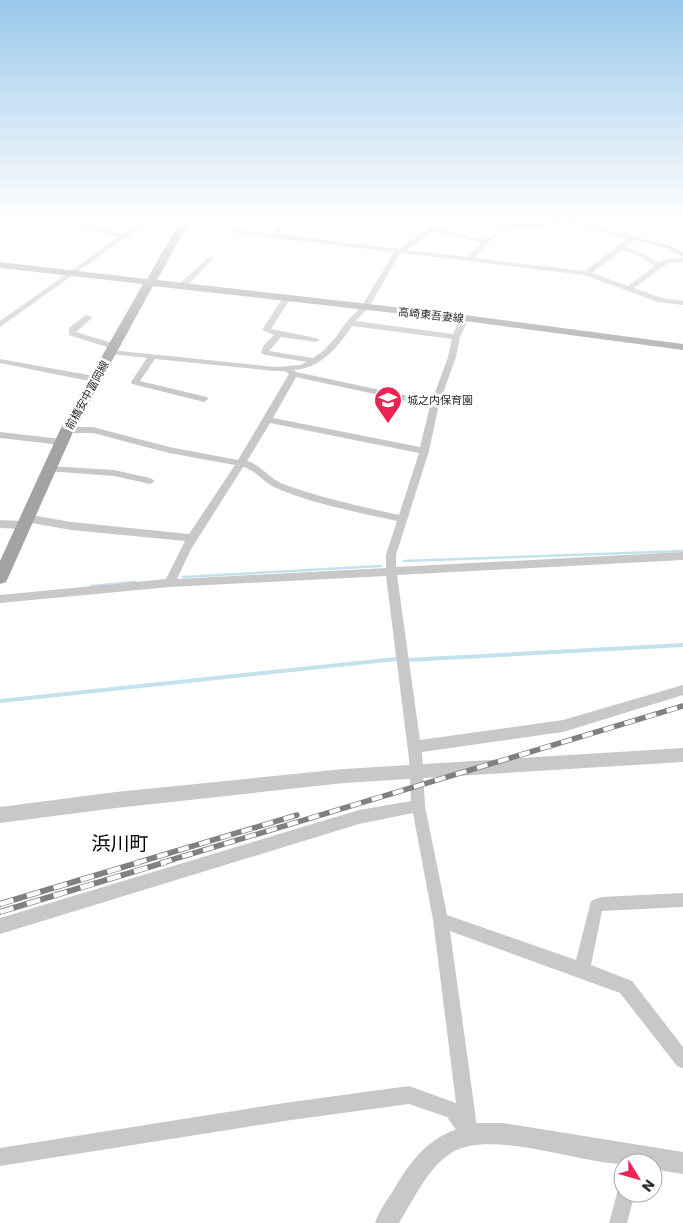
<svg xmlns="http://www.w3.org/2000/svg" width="683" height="1223" viewBox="0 0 683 1223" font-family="Poppins,'Noto Sans JP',sans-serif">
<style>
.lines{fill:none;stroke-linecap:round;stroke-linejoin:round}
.stream-far1{stroke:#c2e3ec;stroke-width:2.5}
.stream{stroke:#c2e3ec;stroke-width:4}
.minor{fill:#c8c8c8;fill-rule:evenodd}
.tertiary{fill:#c8c8c8;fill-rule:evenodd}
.primary{fill:#a3a3a3;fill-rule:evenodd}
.rail-far1-casing{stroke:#808080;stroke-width:5.5}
.rail-casing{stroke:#808080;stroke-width:6}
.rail-far1{stroke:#fff;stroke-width:4;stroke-dasharray:11;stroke-linecap:butt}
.rail{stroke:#fff;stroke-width:4.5;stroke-dasharray:14;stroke-linecap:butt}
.labels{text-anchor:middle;stroke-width:5;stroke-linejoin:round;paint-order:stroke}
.far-street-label{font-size:11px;fill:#2b2b2b;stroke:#fff}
.far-poi-label{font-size:11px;fill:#2b2b2b;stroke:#fff;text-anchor:start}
.near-quarter-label{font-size:19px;fill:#000;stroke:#fff}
</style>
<rect width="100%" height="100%" fill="#fff"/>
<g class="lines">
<g class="stream-far1">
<path d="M404 561 683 551"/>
<path d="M183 577 381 566"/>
<path d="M91 586 135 582"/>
</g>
<g class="stream">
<path d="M407 660 683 645"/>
<path d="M0 701 396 659"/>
</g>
<g class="minor">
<path d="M39 218H49L123 234 146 218H153L0 327V321L119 237Z"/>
<path d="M282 218H288L278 234 399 249 429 228 437 218H443L435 228 484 240 492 235H496V237L487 243 475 258 585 271 627 239 564 220 552 223 548 227 505 229 451 218H463L505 225 545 223 547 221 559 218H570L616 232 668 245 683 252V257L664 247 633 240 626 247 638 251 659 263 666 259 683 258V262L668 263 634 288 662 298 683 301V305L658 302 584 275 402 253 399 255 369 307 356 321 453 334 462 316 469 318 460 337 456 357 439 404 429 451 396 555V567L683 552V560L397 575 420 740 563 720 683 685V695L563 732 422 752 425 806 447 915 576 960 591 901 601 897 683 893V907L602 911 591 965 632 981 683 1047V1068L677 1066 620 993 450 931 478 1134 475 1140 469 1143 463 1140 447 1117 409 1104 284 1121 0 1166V1148L284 1103 409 1086 456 1103 433 920 413 813 359 824 0 934V918L359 810 411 801 409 759 386 576 170 587 0 603V595L166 579 185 541 71 530 26 522 21 518 26 514 71 522 189 534 235 465 169 453 93 433H67L62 430 67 427H93L169 447 238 460 289 374 285 371H275L155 359 140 381 207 397 208 399 204 402 132 384 131 382 147 358 111 354 107 352 111 350 275 367 300 365 307 362 265 355 261 353 263 346 274 335 262 330 284 296H287L291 298 271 329 316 338 320 340 316 342 281 337 269 351 313 358 323 351 336 337 347 321 362 306 394 252 234 233 231 231 234 229 272 234ZM432 231 481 243 468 257 407 250ZM622 250 634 253 655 266 628 286 592 273ZM352 326 452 339 448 357 432 401 296 372 294 370C321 368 338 347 352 326ZM296 377 430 406 420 447 273 418ZM270 423 419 453 399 515C360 506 320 498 283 484 269 478 261 465 247 461ZM243 467C256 470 264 483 276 488 314 504 356 512 397 521L386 555V568L177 579 190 551Z"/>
<path d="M209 257 214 258 186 287H180V283Z"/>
<path d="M86 315 93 317 76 332 116 344V348H110L69 335V328Z"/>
<path d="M0 359 94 376 98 379 94 382 0 363Z"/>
<path d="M0 432 61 439 66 442 61 445 0 438Z"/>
<path d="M49 466 114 470 150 478 155 481 150 484 114 476 46 471 44 469Z"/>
<path d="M0 520 23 521 28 525 23 529 0 528Z"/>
<path d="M623 1185V1193H635L627 1223H609L619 1186Z"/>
</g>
<g class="tertiary">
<path d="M683 748V762L344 783 116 808 0 823V807L116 792 344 769Z"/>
<path d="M479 1123H503L683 1152V1174L653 1169V1163C642 1163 629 1164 620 1164 576 1162 489 1129 451 1153 427 1169 414 1199 399 1223H375C379 1211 387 1200 394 1189 417 1151 434 1132 479 1123Z"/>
</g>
<path class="primary" d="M182 218H191L157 280 465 315 683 344V350L465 321 153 286 74 430 8 578 6 582 0 584V561L60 430 143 284 0 268V262L147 279Z"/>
<g class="rail-far1-casing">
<g id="rail-far1">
<path d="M136 863 297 815"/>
<path d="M161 863 683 706"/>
</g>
</g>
<g class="rail-casing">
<g id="rail">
<path d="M0 904 140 862"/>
<path d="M0 912 166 862"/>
</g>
</g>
<use href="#rail-far1" class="rail-far1"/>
<use href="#rail" class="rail"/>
</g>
<linearGradient id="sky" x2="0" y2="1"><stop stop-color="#99c7ea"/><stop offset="0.56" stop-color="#fff"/><stop offset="1" stop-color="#fff" stop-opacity="0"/></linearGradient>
<rect width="683" height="389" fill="url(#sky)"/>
<defs>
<g id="school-pin" transform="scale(1.4375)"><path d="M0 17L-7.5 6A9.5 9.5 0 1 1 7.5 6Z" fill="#ed2354" stroke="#fff"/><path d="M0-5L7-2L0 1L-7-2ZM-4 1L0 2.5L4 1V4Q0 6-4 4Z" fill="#fff"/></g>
</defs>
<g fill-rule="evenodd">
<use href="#school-pin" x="388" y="400"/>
</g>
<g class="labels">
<g class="far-street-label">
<text transform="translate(431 315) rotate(6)" y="4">高崎東吾妻線</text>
<text transform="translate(87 395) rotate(-61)" y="4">前橋安中富岡線</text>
</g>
<g class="far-poi-label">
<text x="407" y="404">城之内保育園</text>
</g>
<g class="near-quarter-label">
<text x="120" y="850">浜川町</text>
</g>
</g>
<g transform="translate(638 1178) rotate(127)"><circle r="24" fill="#ffffff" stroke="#aaaaaa"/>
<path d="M0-4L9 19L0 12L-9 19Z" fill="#ed2354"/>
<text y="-8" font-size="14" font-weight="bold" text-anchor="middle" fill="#2b2b2b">N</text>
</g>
</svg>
